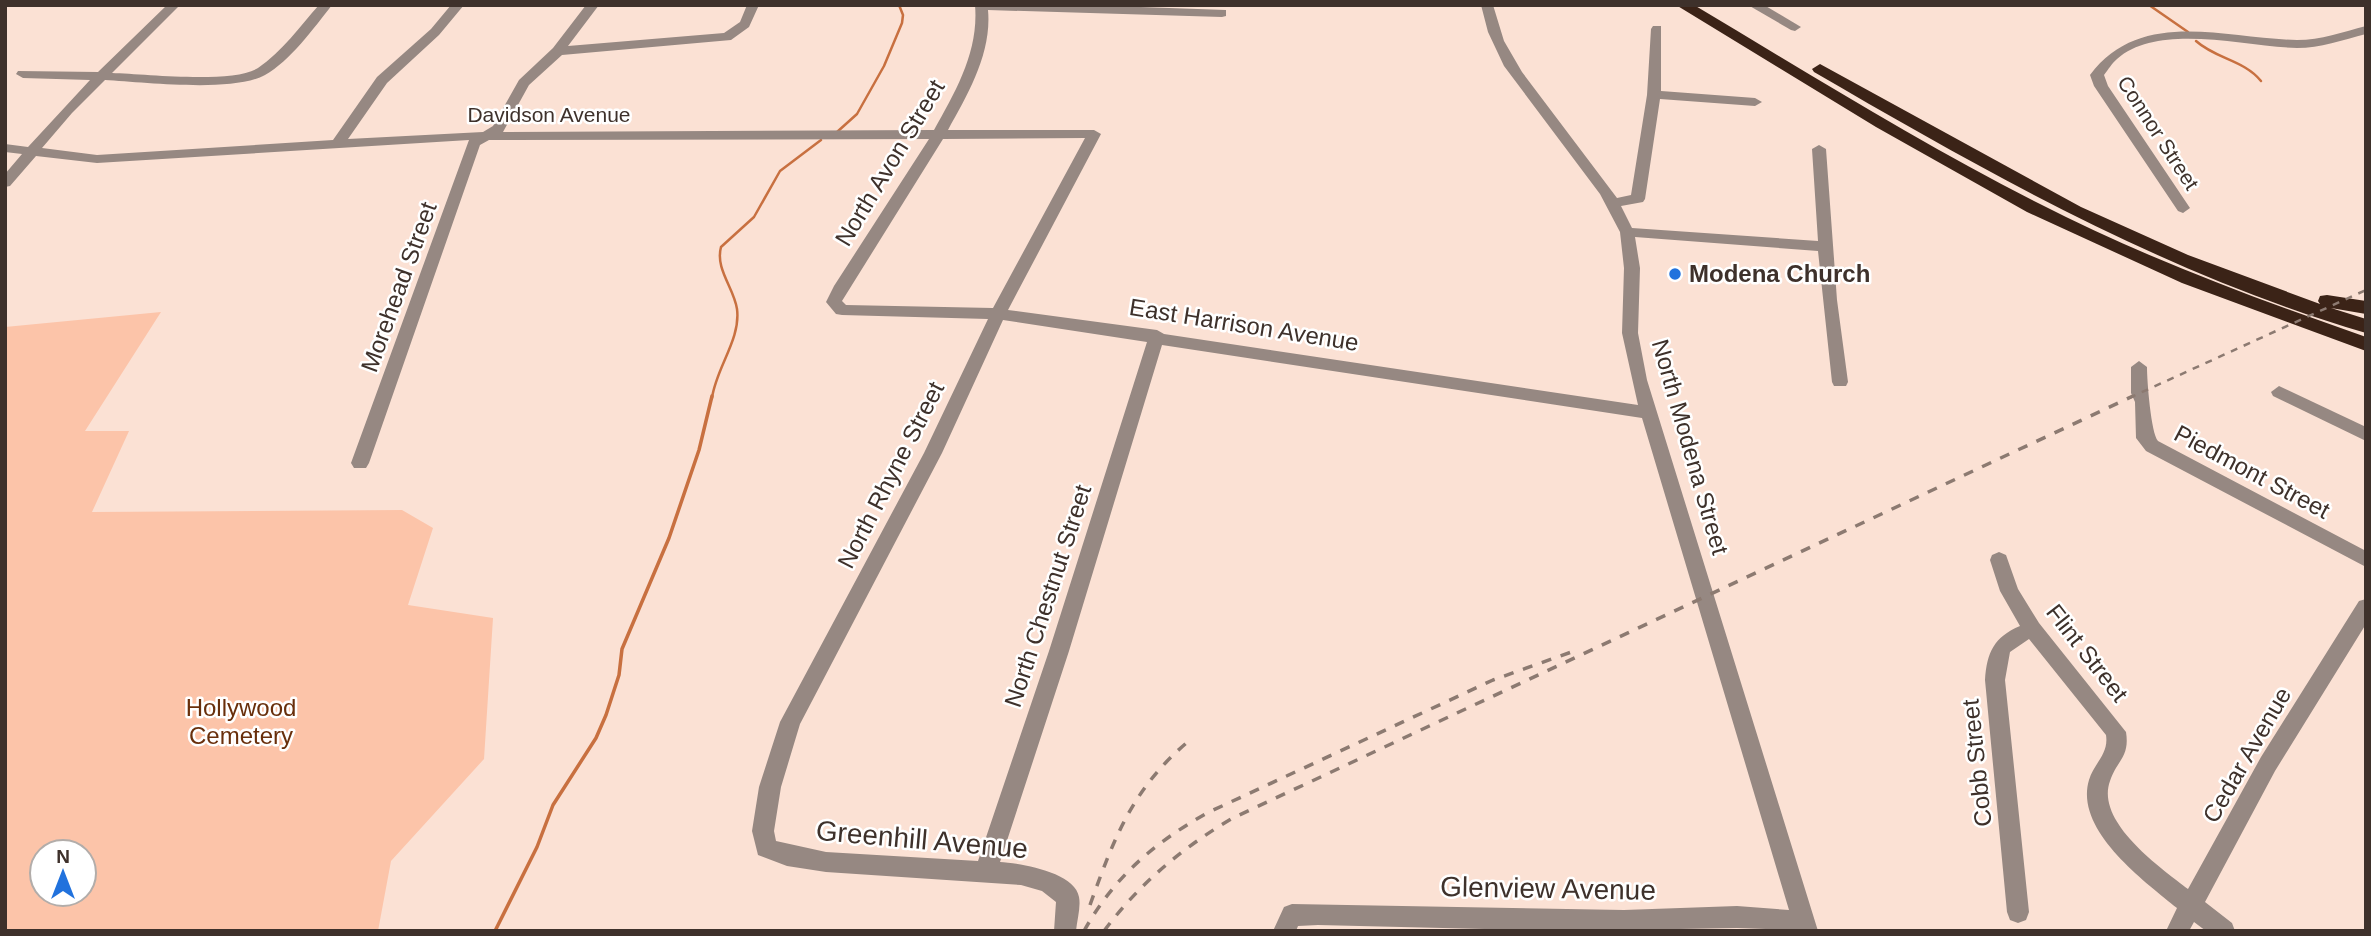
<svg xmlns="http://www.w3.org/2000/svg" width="2371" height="936" viewBox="0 0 2371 936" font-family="Arial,sans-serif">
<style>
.green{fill:#fcc4a9;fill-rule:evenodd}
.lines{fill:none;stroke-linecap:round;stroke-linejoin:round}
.stream-far1{stroke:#c87040;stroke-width:2.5}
.stream{stroke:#c87040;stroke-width:3.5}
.minor{fill:#968882;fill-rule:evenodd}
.highway{fill:#3b2317;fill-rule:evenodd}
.rail-far1{stroke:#8c7a71;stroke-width:2.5;stroke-dasharray:7 7;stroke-linecap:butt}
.rail{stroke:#8c7a71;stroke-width:3.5;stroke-dasharray:10 10;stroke-linecap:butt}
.poi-dot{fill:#2172dd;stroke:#fff;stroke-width:2.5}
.labels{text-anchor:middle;stroke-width:5;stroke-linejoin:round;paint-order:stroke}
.far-street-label{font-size:21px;fill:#3e312b;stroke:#fff}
.street-label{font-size:24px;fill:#3e312b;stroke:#fff}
.poi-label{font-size:24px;font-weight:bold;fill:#3e312b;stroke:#fff;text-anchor:start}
.park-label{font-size:24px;fill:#692f0b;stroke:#fff}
.near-street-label{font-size:28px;fill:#3e312b;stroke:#fff}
</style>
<rect width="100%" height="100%" fill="#fbe1d4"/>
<path class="green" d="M161 312 85 431H129L92 512 402 510 433 528 408 605 493 618 484 759 391 861 378 931H5V327ZM42 852H84V894H42Z"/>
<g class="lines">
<g class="stream-far1">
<path d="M2149 5 2188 32"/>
<path d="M2196 41C2216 59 2244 60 2261 81"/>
<path d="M837 132 857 114 884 66 902 23 903 15 899 5"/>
<path d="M712 398C716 368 741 339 737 309 734 288 715 269 721 247L754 217 780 171 821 140"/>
</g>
<path class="stream" d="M495 931 537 847 553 805 596 738 606 715 619 675 622 649 669 538 699 450 712 396"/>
<g class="minor">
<path d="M167 5H180L112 73C145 74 233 84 258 68 282 52 300 26 319 5H332C314 28 290 61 265 75 232 93 144 82 105 80L72 113 42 148 97 155 333 140 377 77 431 29 451 5H464L439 35 387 83 348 139 483 132 493 126 519 80 553 48 586 5H599L568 46 724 33 740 22 747 5H759L749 27 731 40 562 55 529 85 503 132 934 130C956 91 979 51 975 5H1084L1226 10V16L1222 17 988 10C992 53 968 94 948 130H1094L1101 134 1008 310 1157 330 1164 334 1638 405 1622 333 1624 268 1620 232 1600 194 1504 66 1488 32 1481 5H1493L1504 41 1522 72 1617 198 1631 195 1647 95 1651 29 1653 26H1661V91L1755 98 1762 102 1755 106 1660 99 1645 199 1643 202 1621 206 1632 228 1818 241 1812 149 1819 145 1826 149 1837 300 1848 382 1846 386H1834L1832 382 1818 251 1635 237 1640 268 1638 333 1647 380 1818 931 1737 928 1565 931 1318 925 1298 926 1296 931H1273L1284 907 1292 904 1624 910 1737 906 1789 910 1642 418 1162 345 1069 651 1000 862C1019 863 1075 872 1079 897 1081 907 1077 920 1076 931H1054L1056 902 1042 891 1021 885 826 872 787 866 758 855 752 831 759 787 780 722 924 453 988 319 842 315 836 314 826 302 834 286 929 139 489 140 480 145 369 463 366 468H354L351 463 469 140 97 163 36 156 10 186 5 187V174L22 154 5 152V144L28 147 90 80 23 78 16 74 18 71 98 72ZM1085 138 993 308 846 305 842 301 943 139ZM1003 320 1147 342 1049 651 978 861 826 852 776 841 774 831 781 787 800 724 942 453Z"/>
<path d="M1748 5H1764L1801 27 1795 31 1791 30Z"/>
<path d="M2366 26V34C2343 40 2320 48 2297 48 2246 47 2159 22 2117 59 2112 63 2108 70 2104 75L2108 86 2190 208 2183 213 2178 211 2094 86 2090 75C2141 7 2226 39 2297 40 2321 40 2343 32 2366 26Z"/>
<path d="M2139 361 2147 367C2147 381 2151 433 2158 441L2366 551V567L2146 451 2136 438 2135 402 2131 393V367Z"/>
<path d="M2279 386 2366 427V441L2273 396 2271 392Z"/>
<path d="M1999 552 2006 555 2018 589 2039 623 2126 732C2130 757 2117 760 2110 781 2095 822 2161 868 2188 889L2261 757 2359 601 2366 599V624L2275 771 2205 902 2232 923 2235 931H2206L2194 922 2189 931H2166L2177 908C2144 881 2074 830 2089 780 2094 763 2109 754 2106 735L2029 639 2010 652 2005 680 2029 912 2026 920 2018 923 2010 920 2007 912 1985 680C1987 652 1994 637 2020 626L2000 591 1990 560 1992 555Z"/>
</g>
<g class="highway">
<path d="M1676 5H1694C1808 73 1920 143 2038 203 2143 257 2254 298 2366 337V351L2182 283 2027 212 1876 127Z"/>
<path d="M1820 64 2081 207 2188 255 2320 304 2318 301 2320 296 2327 295 2366 301V314L2331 308 2366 319V333C2168 275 1991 175 1814 72L1812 69Z"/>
</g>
<path class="rail-far1" d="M2129 398 2366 290"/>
<g class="rail">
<path d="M1090 905C1114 838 1133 787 1190 740"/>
<path d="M1084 931C1114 877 1154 843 1207 813L1493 680 1577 650"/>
<path d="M1104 931C1139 884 1181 849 1231 819L2133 396"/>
</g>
</g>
<circle class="poi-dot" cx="1675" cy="274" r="7"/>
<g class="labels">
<g class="far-street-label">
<text x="549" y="122">Davidson Avenue</text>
<text transform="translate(2158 133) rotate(57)" y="7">Connor Street</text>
</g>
<g class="street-label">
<text transform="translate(890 163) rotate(-59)" y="8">North Avon Street</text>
<text transform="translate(399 287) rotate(-70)" y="8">Morehead Street</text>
<text transform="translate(1244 325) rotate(9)" y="8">East Harrison Avenue</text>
<text transform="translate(1690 447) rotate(74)" y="8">North Modena Street</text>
<text transform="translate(2252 472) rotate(28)" y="8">Piedmont Street</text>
<text transform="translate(891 475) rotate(-63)" y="8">North Rhyne Street</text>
<text transform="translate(1048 596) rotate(-72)" y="8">North Chestnut Street</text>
<text transform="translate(2087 653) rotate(52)" y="8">Flint Street</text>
<text transform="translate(2247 755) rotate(-60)" y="8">Cedar Avenue</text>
<text transform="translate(1977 763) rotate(-96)" y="8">Cobb Street</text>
</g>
<g class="poi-label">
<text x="1689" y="282">Modena Church</text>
</g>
<g class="park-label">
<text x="241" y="716">Hollywood<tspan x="241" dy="28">Cemetery</tspan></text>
</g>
<g class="near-street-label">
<text transform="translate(922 839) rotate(5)" y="10">Greenhill Avenue</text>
<text transform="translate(1548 888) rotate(1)" y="10">Glenview Avenue</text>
</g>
</g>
<rect width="2371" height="936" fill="none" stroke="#3e312b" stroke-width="14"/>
<g transform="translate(63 873)"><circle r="33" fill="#ffffff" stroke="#b2adaa" stroke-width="2"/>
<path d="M0-5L12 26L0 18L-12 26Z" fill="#2172dd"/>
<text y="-10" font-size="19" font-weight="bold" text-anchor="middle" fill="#3e312b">N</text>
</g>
</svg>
